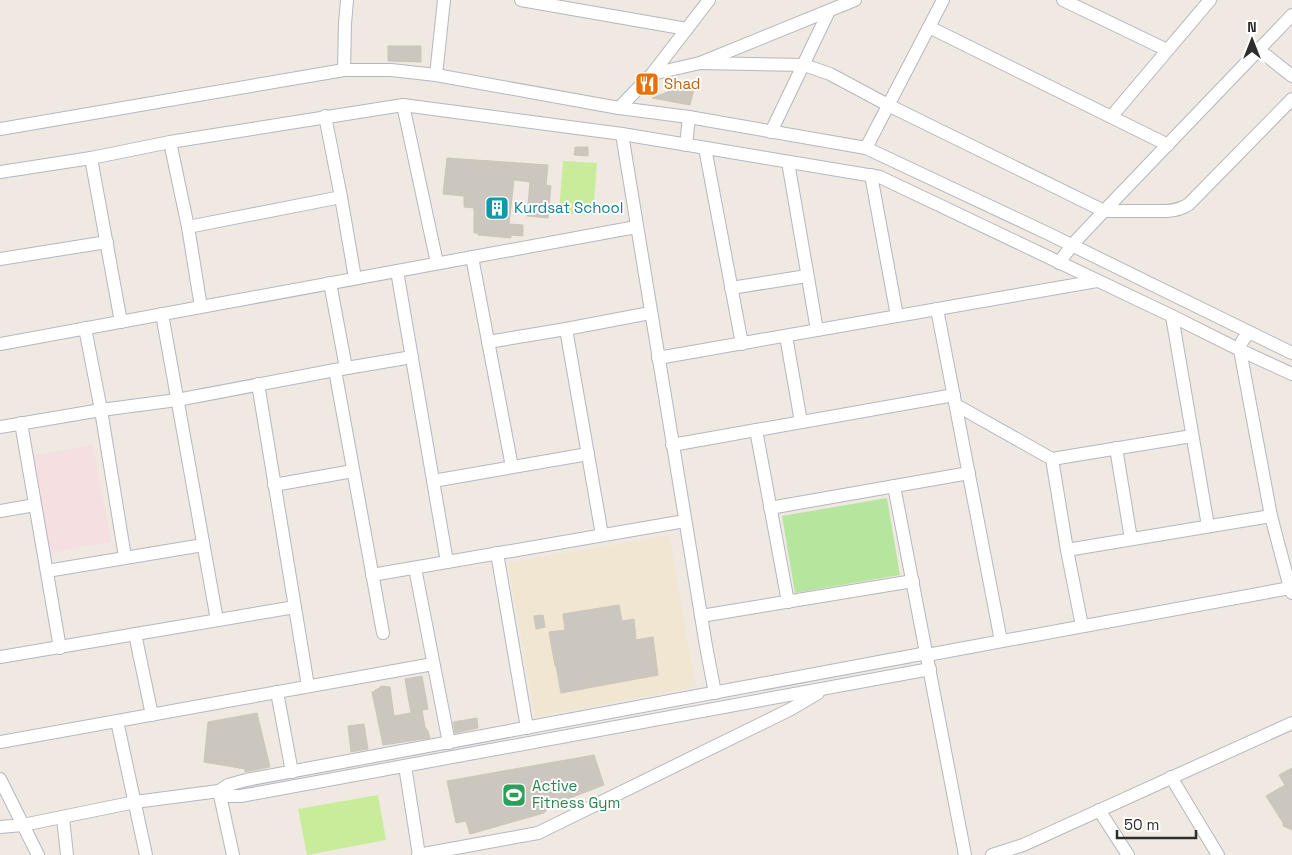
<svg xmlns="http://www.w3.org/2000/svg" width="1292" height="855" viewBox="0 0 1292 855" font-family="'Space Grotesk',sans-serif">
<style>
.education{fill:#f0e6d1}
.medical{fill:#f5dfe0}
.green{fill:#b6e59e}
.pitch{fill:#c9ec9a}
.building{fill:#cbc7bf;stroke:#cbc5ba}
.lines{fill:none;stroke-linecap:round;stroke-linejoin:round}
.minor-casing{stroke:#b4b7c1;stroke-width:14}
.minor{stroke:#fff;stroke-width:12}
.labels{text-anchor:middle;stroke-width:4;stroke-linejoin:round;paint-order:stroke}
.food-label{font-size:15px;fill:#c56008;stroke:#fff;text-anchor:start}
.culture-label{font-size:15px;fill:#0d838f;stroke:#fff;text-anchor:start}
.leisure-label{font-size:15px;fill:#27864d;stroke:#fff;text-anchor:start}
</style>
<rect width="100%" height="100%" fill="#efe9e1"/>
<path class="education" d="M669 535 696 687 535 717 508 563Z"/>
<path class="medical" d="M93 445 111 542 50 553 32 456Z"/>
<path class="green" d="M887 498 900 575 795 593 782 516Z"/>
<g class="pitch">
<path d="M563 161 597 163 593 215 559 213Z"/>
<path d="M378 795 386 840 307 855 298 809Z"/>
</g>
<g class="building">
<path d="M388 46H421V62L388 61Z"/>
<path d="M696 81 690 105 652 98Z"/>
<path d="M575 147H588V156L574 155Z"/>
<path d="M447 158 548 165 546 185 551 186 548 218 527 216 530 182 514 180 509 224 523 225V236L511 235V238L478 235V233H474V208L464 207V196L443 194Z"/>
<path d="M619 605 622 621 634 619 636 640 653 637 658 675 561 693 556 666H555L549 632 565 630 563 614Z"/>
<path d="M543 615 545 627 536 629 534 616Z"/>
<path d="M422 676 428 709 422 710 425 727 428 731 430 738 383 745 372 692 375 691V690L378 689 381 686 390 687 394 716 411 713 405 679Z"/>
<path d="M257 713 270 767 245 772V769L204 762 208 722Z"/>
<path d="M477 718 478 728 455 733 453 722Z"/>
<path d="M364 724 368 749 351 752 348 726Z"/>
<path d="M594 755 604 785 552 805 544 813 470 834 466 821 456 823 447 781Z"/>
<path d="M1292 768V830L1283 826V823L1266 796 1285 785 1279 775Z"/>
</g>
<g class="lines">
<g class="minor-casing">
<g id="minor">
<path d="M521 0 687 29"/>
<path d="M1063 0 1167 50"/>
<path d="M929 27 1168 145"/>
<path d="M1258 49 1292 76"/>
<path d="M700 63 804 65 830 74 888 105 1104 211H1167C1176 210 1182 209 1189 204L1292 99"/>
<path d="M344 70 345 24 347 0"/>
<path d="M652 74 700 63 855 0"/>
<path d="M436 75 444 0"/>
<path d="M403 105 437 263"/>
<path d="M619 108 652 74 709 0"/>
<path d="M325 116 341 197 355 278"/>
<path d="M1111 117 1210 0"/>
<path d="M0 129 344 70H391L436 75 619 108 689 117 866 148 1049 234 1292 353"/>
<path d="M771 132 829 11"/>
<path d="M622 134 706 646 715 693"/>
<path d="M170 142 188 227 201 307"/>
<path d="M686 145 689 117"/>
<path d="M705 148 742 344"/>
<path d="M866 148 943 0"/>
<path d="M91 158 121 322"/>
<path d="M788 162 817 330"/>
<path d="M0 172 91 158 170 142 403 105 622 134 880 177 1172 316 1240 350 1292 374"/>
<path d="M871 175 897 316"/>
<path d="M188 227 341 197"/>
<path d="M472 257 512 467"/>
<path d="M0 259 107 242"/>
<path d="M1059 263 1072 245 1104 211 1292 15"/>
<path d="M397 271 447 562"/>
<path d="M330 283 346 368"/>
<path d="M731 288 807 276"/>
<path d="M937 309 1001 641"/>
<path d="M162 314 217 620"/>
<path d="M1172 316 1208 526"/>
<path d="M85 328 101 410 125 557"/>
<path d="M566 329 602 535"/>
<path d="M1251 333C1244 337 1240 342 1240 350L1271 516 1290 588 1292 593"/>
<path d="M786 336 801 422"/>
<path d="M488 342 566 329 650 313"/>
<path d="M0 344 636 227"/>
<path d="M658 358 1097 281"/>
<path d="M335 370 383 633"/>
<path d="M258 384 308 686"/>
<path d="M956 405 1052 459 1192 436"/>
<path d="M21 423 60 648"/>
<path d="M0 427 101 410 177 400 335 370 412 357"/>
<path d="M756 430 788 602"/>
<path d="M672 445 954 395"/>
<path d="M1116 448 1131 539"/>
<path d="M1052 459 1067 550 1082 626"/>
<path d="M433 481 588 454"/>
<path d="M274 485 353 471"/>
<path d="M894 486 965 855"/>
<path d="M770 508 969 473"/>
<path d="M0 511 35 505"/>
<path d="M1067 550 1271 516"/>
<path d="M497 553 527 728"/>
<path d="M415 568 449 743"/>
<path d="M47 571 203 545"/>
<path d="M372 575 685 521"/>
<path d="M701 616 913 581"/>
<path d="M135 634 152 715"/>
<path d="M927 655 1290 588 1292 587"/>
<path d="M0 657 295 607"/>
<path d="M277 692 292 772"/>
<path d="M117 721 146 855"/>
<path d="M0 742 433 664"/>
<path d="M405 766 419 855"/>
<path d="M1171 777 1218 855"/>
<path d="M0 779 38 855"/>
<path d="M219 791 228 796H241L930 669"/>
<path d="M219 791 233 855"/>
<path d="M1099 810 1128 855"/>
<path d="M63 818 67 855"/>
<path d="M0 827 23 825 135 802 219 791 228 785 246 780 927 653"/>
<path d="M418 855 538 833 791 709 818 693"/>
<path d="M992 855 1023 845 1292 723"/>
</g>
</g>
<use href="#minor" class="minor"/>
</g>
<defs>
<g id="restaurant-square" transform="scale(1.25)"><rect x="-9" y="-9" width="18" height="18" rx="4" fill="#e8710a" stroke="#fff"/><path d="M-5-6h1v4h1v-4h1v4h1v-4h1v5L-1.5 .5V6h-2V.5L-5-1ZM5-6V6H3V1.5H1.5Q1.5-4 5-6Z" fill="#fff"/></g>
<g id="building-square" transform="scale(1.25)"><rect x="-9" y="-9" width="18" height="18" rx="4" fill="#0f9aa8" stroke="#fff"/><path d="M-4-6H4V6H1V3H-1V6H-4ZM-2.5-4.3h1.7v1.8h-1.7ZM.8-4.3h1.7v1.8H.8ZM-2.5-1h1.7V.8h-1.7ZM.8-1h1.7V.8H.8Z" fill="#fff"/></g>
<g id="stadium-square" transform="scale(1.25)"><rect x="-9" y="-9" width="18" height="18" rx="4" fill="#2e9e5b" stroke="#fff"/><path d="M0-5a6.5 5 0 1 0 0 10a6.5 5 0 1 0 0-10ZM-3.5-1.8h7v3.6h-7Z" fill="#fff"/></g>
</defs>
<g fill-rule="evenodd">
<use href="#restaurant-square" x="647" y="84"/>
<use href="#building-square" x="497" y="208"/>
<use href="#stadium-square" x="514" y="795"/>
</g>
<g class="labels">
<g class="food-label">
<text x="664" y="89">Shad</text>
</g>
<g class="culture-label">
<text x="514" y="213">Kurdsat School</text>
</g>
<g class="leisure-label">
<text x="532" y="791">Active<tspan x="532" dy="17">Fitness Gym</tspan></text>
</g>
</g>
<g transform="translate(1252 40)" stroke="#ffffff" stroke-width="4" paint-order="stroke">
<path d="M0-4L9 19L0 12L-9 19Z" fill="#2e2e2e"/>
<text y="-8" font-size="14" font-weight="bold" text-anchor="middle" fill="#2e2e2e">N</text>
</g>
<path d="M1117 830v8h79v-8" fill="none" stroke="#2e2e2e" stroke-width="2.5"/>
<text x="1124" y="830" font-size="15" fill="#2e2e2e" stroke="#ffffff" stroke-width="4" paint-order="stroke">50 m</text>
</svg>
